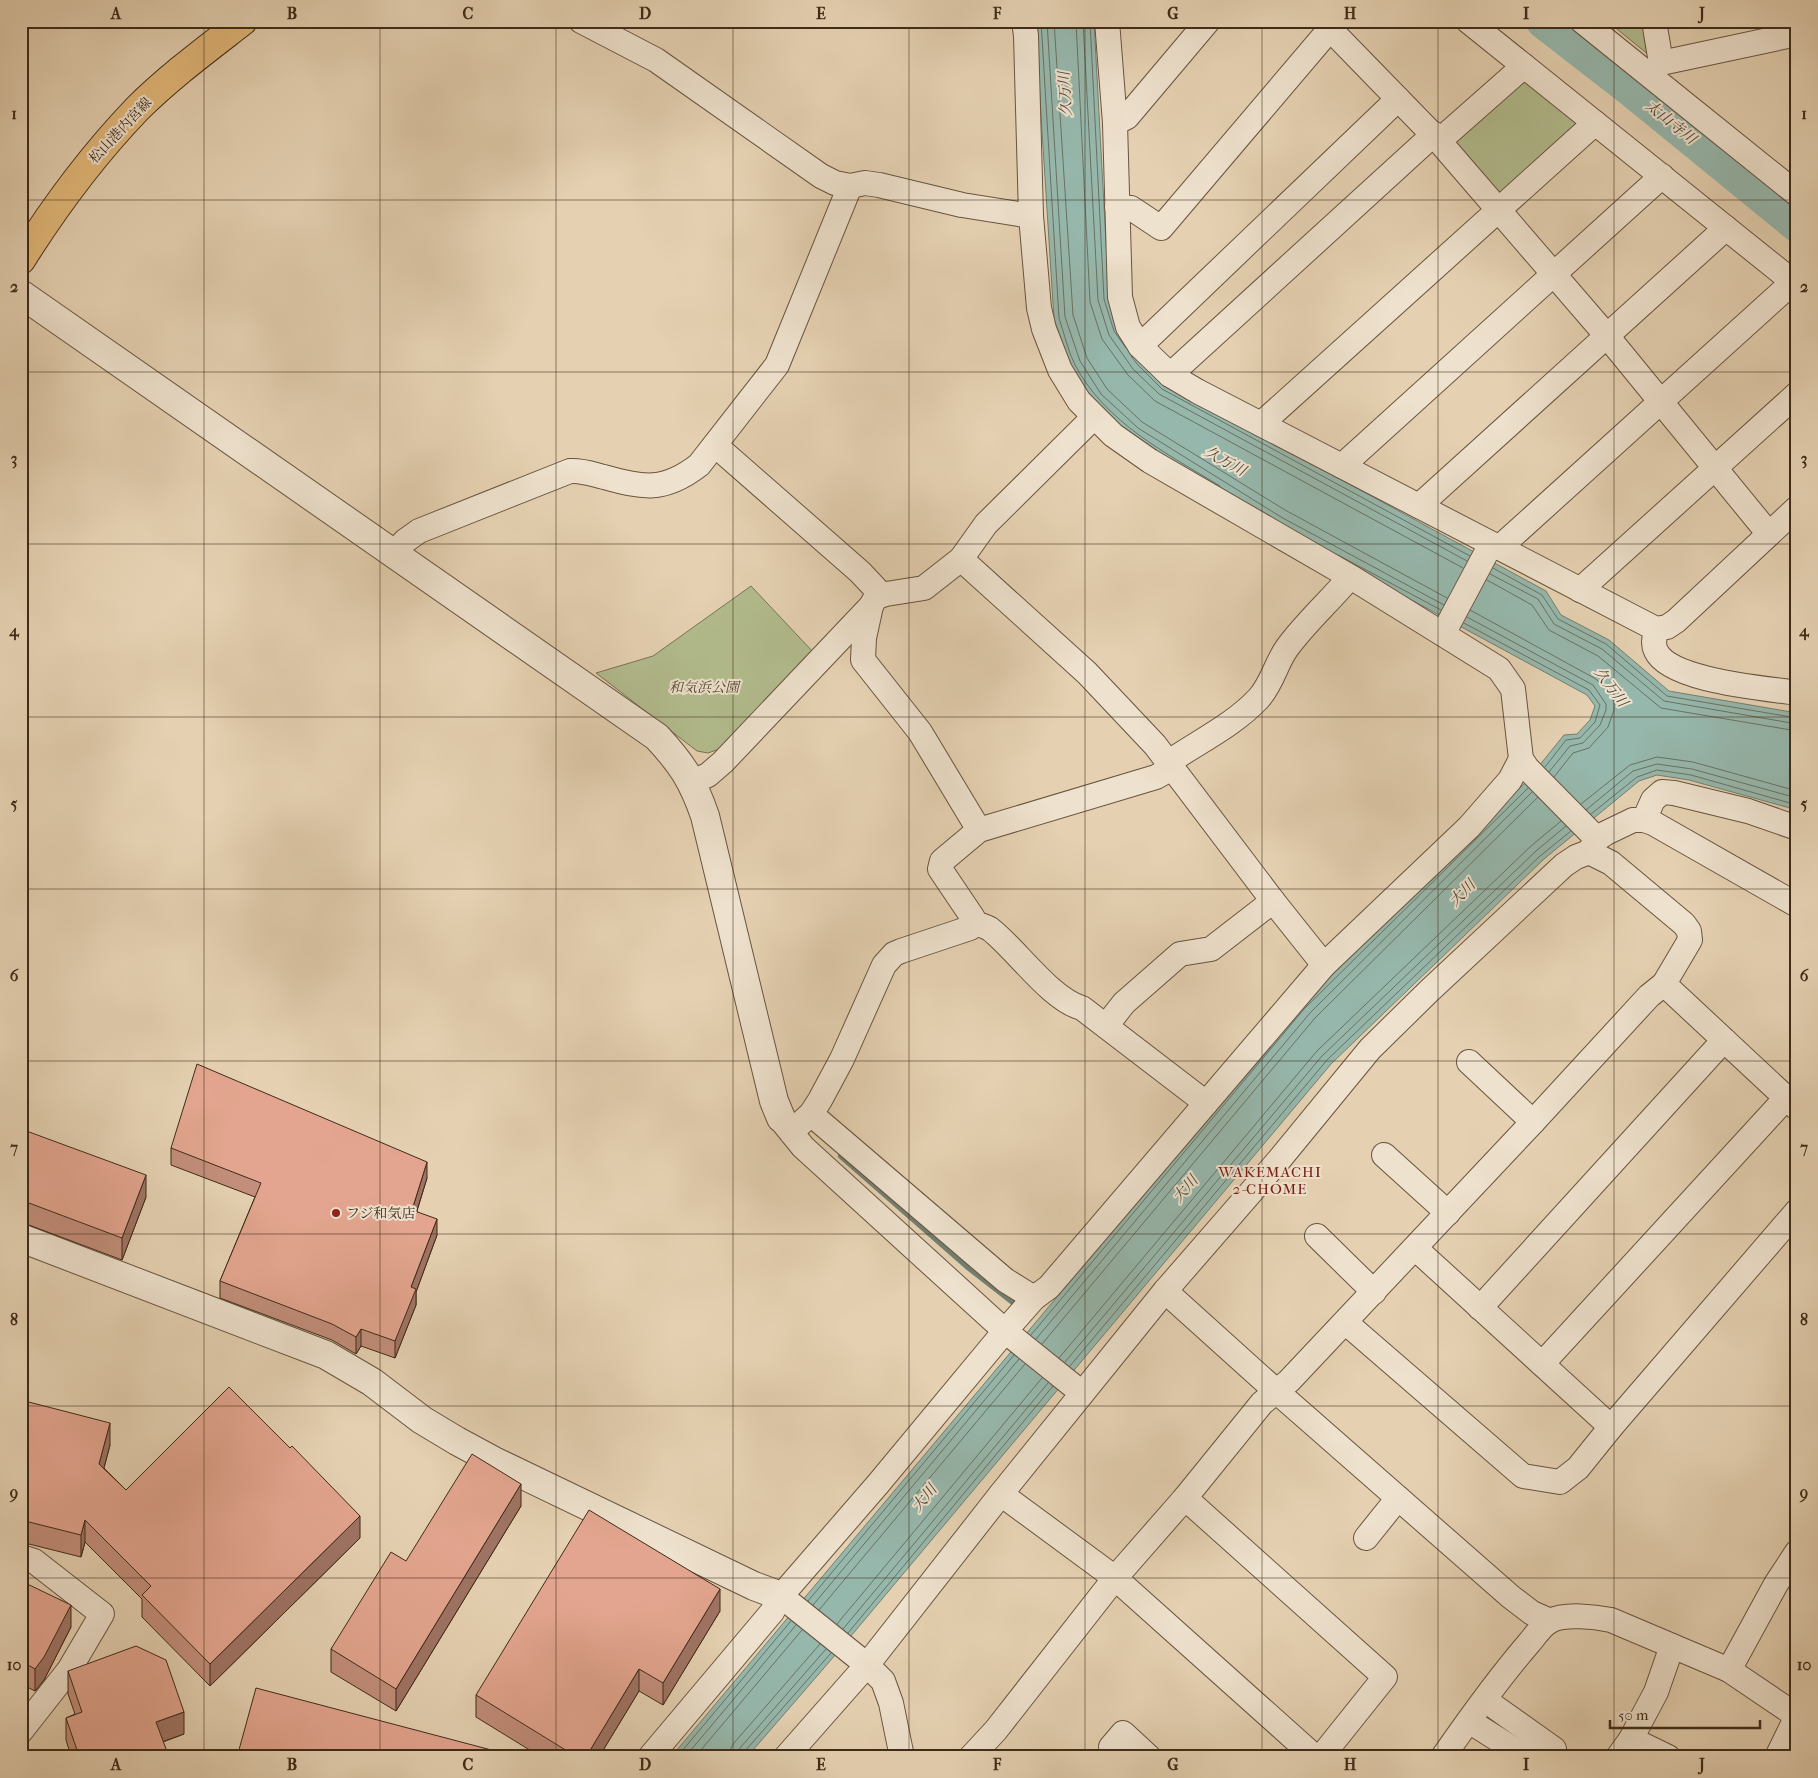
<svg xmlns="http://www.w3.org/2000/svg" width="1818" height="1778" viewBox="0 0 1818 1778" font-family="'IM FELL French Canon','Noto Serif JP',serif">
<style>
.green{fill:#b2bc8e;stroke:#787454}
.water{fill:#96b7ac;stroke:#737f71}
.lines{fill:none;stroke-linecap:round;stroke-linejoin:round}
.shore{stroke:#6a7162;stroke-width:1}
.stream{stroke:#737f71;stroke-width:6}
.river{stroke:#96b7ac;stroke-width:36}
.minor-casing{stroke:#68543f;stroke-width:26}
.tertiary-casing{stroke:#68543f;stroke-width:30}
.primary-casing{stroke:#3f2b19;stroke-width:30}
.minor{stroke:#eee1cd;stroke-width:24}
.tertiary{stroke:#eee1cd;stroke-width:28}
.primary{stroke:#e2b879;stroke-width:28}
.wall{fill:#c38e7b;stroke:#3f2b19}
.shaded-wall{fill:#9f7464;stroke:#3f2b19}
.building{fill:#e3a58f;stroke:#3f2b19}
.grid{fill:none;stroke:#3f2b19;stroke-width:1;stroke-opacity:0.55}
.poi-dot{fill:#8f2418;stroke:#eee1cd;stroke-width:2}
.labels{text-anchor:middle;stroke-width:4;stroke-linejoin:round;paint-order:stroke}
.street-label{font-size:14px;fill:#3f2b19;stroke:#eee1cd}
.park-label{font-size:14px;font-style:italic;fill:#564830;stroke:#eee1cd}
.poi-label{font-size:14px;fill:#3f2b19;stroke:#eee1cd;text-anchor:start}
.water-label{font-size:15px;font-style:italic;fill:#504736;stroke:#eee1cd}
.neighbourhood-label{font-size:15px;letter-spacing:1px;fill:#7a1f14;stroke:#eee1cd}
.neatline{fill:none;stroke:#3f2b19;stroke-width:2}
.grid-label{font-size:16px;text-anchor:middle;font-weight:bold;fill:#3f2b19}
</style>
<rect width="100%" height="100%" fill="#e5d1b2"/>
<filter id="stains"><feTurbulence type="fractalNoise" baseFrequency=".004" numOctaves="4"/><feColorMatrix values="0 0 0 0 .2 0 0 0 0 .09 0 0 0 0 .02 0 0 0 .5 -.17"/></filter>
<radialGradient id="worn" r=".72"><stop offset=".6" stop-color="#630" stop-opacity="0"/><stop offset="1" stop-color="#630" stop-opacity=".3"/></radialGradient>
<g class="green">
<path d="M1607 21H1650L1649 55Z"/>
<path d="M1526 77 1583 124 1501 199 1451 142Z"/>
<path d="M751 586 814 653 722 748 708 753 697 751 596 673 653 656Z"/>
</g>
<path class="water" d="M1035 21H1094L1109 298 1165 384 1546 591 1561 615 1609 640 1669 691 1797 713V810L1689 780 1657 775 1639 781 1544 859 1331 1064 830 1661 747 1757H671L1302 1005 1526 782 1564 735 1577 734 1590 720 1595 706 1587 695 1275 526 1131 437 1093 402 1070 366 1054 319Z"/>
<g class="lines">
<g class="shore">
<path d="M1041 21 1059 318C1064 333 1068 351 1075 365 1106 423 1166 453 1220 486"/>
<path d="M1047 21 1065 317 1080 361 1101 394 1138 428 1281 517 1444 605"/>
<path d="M1054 21 1073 315 1087 358 1107 389 1142 422 1285 510 1447 598"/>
<path d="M1076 21 1090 302 1102 339 1128 375 1155 401 1463 568"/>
<path d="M1083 21 1098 300 1109 335 1133 369 1159 394 1467 561"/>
<path d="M1090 21 1104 299 1114 331 1126 348"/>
<path d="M1131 356 1138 365 1162 389 1470 556"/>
<path d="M1338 555 1441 610"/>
<path d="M1493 568 1542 595 1558 619 1606 644 1667 696 1797 718"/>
<path d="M1490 574 1538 599 1554 624 1602 649 1664 701 1797 724"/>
<path d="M1487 580 1532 605 1549 630 1598 656 1661 708 1797 731"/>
<path d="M1470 610 1596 679 1610 694 1614 702V710L1608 727 1589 748 1573 753 1554 777"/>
<path d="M1467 617 1593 685 1606 704V710L1600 725 1583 743 1570 746 1549 772"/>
<path d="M1464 623 1589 690 1600 705 1595 722 1580 738 1566 740 1545 767"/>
<path d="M1581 804 1630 765 1657 757 1693 762 1797 791"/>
<path d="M1586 810 1633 771 1657 764 1692 769 1797 798"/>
<path d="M1591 814 1637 777 1657 770 1691 775 1797 805"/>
<path d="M1031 1335 1305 1008 1528 788"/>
<path d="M1036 1339 1310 1013 1532 792"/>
<path d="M1042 1344 1315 1018 1538 797"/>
<path d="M1059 1358 1317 1051 1531 846 1561 821"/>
<path d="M1065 1362 1322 1056 1536 851 1566 826"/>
<path d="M1070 1366 1327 1060 1540 856 1571 831"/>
<path d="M808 1601 1014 1355"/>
<path d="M813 1605 1019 1359"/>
<path d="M819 1610 1025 1364"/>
<path d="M837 1624 1042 1378"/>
<path d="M843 1629 1048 1383"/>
<path d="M848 1633 1053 1386"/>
<path d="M677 1757 791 1621"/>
<path d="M685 1757 796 1625"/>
<path d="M695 1757 802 1630"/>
<path d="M730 1757V1750L734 1743 820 1644"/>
<path d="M737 1757 740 1748 826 1649"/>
<path d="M744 1757 745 1751 831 1653"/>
</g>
<path class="stream" d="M841 1156 969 1268 1019 1307"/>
<path class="river" d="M1544 21 1633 90 1797 224"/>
<g class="minor-casing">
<g id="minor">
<path d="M581 21 656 60 821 176 835 183 850 186 865 183 879 185 962 205 1031 216"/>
<path d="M1024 21 1026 36 1031 216 1039 308 1044 329 1060 370 1079 401 1113 435 1150 461 1354 579 1499 669 1513 689 1521 759 1527 768 1597 839"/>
<path d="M1107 21 1115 123 1120 297 1128 327 1140 346 1170 375 1197 391 1656 629 1667 627 1676 621 1797 508"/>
<path d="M1325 21 1330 29 1439 141 1607 336 1769 534"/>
<path d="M1468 21 1797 285"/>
<path d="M1582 21 1797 194"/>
<path d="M1654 21 1661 63"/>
<path d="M1650 75 1661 63 1797 34"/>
<path d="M1115 123 1127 117 1208 21"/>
<path d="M1439 141 1524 66"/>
<path d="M1117 207 1131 208 1161 228 1330 29"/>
<path d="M1140 346 1398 99"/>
<path d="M1170 375 1434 134"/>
<path d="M1261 424 1595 123"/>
<path d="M715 445 860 572 876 589V597"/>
<path d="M1342 466 1662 176"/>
<path d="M1419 506 1726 228"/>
<path d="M1499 548 1793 282"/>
<path d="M394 553 405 541 419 531 570 471C582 470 592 474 604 477 644 488 664 492 699 465L777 365 850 186"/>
<path d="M961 559 1087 673 1155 745 1273 901 1324 965"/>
<path d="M1580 590 1797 394"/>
<path d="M871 606 864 638 863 660 920 732 979 830"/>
<path d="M1656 629C1655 637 1652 643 1656 651 1670 681 1765 688 1797 693"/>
<path d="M1443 634 1491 544"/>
<path d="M1169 762C1198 742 1234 725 1259 698 1273 682 1276 663 1287 648 1305 623 1330 601 1350 577"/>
<path d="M692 782 708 775 723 762 871 606 876 597 886 594 924 588 961 559 986 524 1094 417"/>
<path d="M1644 820 1653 800 1662 792 1674 793 1748 811 1797 828"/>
<path d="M1589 852 1611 863 1684 924 1689 931 1690 940 1664 984 1797 1108"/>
<path d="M972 923C977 924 985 926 990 929 1016 949 1051 1000 1082 1008L1206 1103"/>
<path d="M1106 1026 1124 1003 1180 954 1211 949 1273 901"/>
<path d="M1469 1062 1533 1122"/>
<path d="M811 1114 1005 1280 1034 1298"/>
<path d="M782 1121 803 1147 1005 1331 1082 1393"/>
<path d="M791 1132 811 1114 820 1100 842 1059 884 965 894 954 901 951 970 928 973 918 940 869 942 861 979 830 1156 777 1172 768"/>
<path d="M1384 1155 1448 1213"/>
<path d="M1317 1236 1374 1292"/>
<path d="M1415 1248 1611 1427"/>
<path d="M1165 1291 1276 1391 1511 1597 1532 1613 1550 1621"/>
<path d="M1480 1308 1724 1040"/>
<path d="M1345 1322 1523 1476 1560 1482 1578 1468 1611 1427 1797 1211"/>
<path d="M1542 1364 1786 1098"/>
<path d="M1001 1494 1115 1578 1315 1757"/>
<path d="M1185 1498 1385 1677 1321 1757"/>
<path d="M1366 1538 1398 1498"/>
<path d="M21 1557 34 1561 102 1614 69 1670 21 1731"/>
<path d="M781 1596 867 1665 883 1681 891 1703 902 1757"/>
<path d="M1729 1670 1776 1584 1797 1552"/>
<path d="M1485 1700 1554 1749"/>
<path d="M1469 1721 1526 1757"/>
<path d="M1631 1739 1668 1757"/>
<path d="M1111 1747 1123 1733 1149 1757"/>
<path d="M650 1757 772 1612 781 1596 878 1484 1005 1331 1034 1298 1049 1287 1324 965 1469 827 1510 780 1521 759"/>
<path d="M786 1757 867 1665 1001 1494 1165 1291 1279 1160 1370 1049 1429 991 1564 865 1576 857 1589 852 1597 839 1606 833 1633 820H1644L1653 823 1797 905"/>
<path d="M971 1757 996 1730 1115 1578 1185 1498 1262 1403 1289 1381 1533 1122 1649 996 1664 984"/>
<path d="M1443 1757C1470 1718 1498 1679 1529 1643 1535 1636 1542 1625 1550 1621 1565 1613 1596 1617 1611 1620L1729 1670 1797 1716"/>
<path d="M1618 1757 1631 1739 1656 1692 1672 1646"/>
<path d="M1777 1757 1797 1716"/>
</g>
</g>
<g class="tertiary-casing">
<g id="tertiary">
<path d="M21 294 657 737C682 764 693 781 705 816L774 1101 781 1118"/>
<path d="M21 1238 326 1355 372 1382 422 1420 457 1441 494 1461 754 1586 781 1596"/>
</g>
</g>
<g class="primary-casing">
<path id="primary" d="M21 260C55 206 93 155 137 109 169 77 207 49 243 21"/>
</g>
<use href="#minor" class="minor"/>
<use href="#tertiary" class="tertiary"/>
<use href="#primary" class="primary"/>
</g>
<g class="wall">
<path d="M21 1129 146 1197 122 1260 21 1222Z"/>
<path d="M171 1148 427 1178 417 1211 437 1235 416 1292V1305L395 1358 361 1346 356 1354 332 1340 220 1298V1281L255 1197 171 1165Z"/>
<path d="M21 1400 110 1445 104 1468 126 1490 360 1538 210 1686 142 1617V1599L85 1542 81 1557 21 1542Z"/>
<path d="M521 1506 396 1711 331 1672V1649L406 1561Z"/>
<path d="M21 1581 71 1627 44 1680 35 1691 21 1684Z"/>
<path d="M720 1611 663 1705 639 1691 599 1757H541L476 1717V1695Z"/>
<path d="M68 1671 184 1734 163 1742 169 1757H66V1754L70 1753 66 1740V1718L75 1714 68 1694Z"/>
</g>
<g class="shaded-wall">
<path d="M427 1162V1178L412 1226V1210Z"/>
<path d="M146 1175V1197L122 1260V1238Z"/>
<path d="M437 1219V1235L416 1292V1305L395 1358V1341L411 1287Z"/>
<path d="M361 1329V1346L356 1354V1337Z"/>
<path d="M110 1423V1445L99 1486V1464Z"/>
<path d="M521 1484V1506L396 1711V1689Z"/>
<path d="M360 1516V1538L210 1686V1664Z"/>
<path d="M85 1520V1542L81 1557V1535Z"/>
<path d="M720 1589V1611L663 1705V1683Z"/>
<path d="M71 1605V1627L44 1680 35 1691V1669Z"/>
<path d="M639 1669V1691L599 1757H586Z"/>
<path d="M184 1712V1734L156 1744V1722Z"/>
</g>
<g class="building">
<path d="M197 1064 427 1162 412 1210 437 1219 411 1287 416 1289 395 1341 361 1329 356 1337 332 1324 220 1281 261 1183 171 1148Z"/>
<path d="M21 1129 146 1175 122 1238 21 1200Z"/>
<path d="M229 1387 290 1448 292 1446 360 1516 210 1664 142 1595 151 1586 85 1520 81 1535 21 1520V1400L110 1423 99 1464 126 1490Z"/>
<path d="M472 1454 521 1484 396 1689 331 1649 391 1552 406 1561Z"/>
<path d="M589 1510 720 1589 663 1683 639 1669 586 1757H577L476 1695Z"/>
<path d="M21 1581 71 1605 44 1657 35 1669 21 1661Z"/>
<path d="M136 1646 166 1660 184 1712 156 1722 169 1757H67L66 1754 77 1750 66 1718 82 1712 68 1671Z"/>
<path d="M256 1688 518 1757H237Z"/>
</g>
<path class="grid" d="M204 21V1757M380 21V1757M556 21V1757M733 21V1757M909 21V1757M1085 21V1757M1262 21V1757M1438 21V1757M1614 21V1757M21 200H1797M21 372H1797M21 544H1797M21 717H1797M21 889H1797M21 1061H1797M21 1234H1797M21 1406H1797M21 1578H1797"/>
<circle class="poi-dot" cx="336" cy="1213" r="5"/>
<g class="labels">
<g class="street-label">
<text transform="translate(120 130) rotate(-47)" y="5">松山港内宮線</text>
</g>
<g class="park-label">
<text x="704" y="692">和気浜公園</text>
</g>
<g class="poi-label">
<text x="346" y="1218">フジ和気店</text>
</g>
<g class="water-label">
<text transform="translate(1065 94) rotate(-93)" y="5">久万川</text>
<text transform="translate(1671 122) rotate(39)" y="5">太山寺川</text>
<text transform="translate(1225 461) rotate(29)" y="5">久万川</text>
<text transform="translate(1611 687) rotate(53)" y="5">久万川</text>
<text transform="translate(1462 893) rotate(-45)" y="5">大川</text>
<text transform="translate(1185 1189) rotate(-49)" y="5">大川</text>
<text transform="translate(924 1498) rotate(-51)" y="5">大川</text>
</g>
<g class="neighbourhood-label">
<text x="1270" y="1177">WAKEMACHI<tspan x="1270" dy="17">2-CHOME</tspan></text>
</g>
</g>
<rect width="1818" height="1778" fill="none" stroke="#e5d1b2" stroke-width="55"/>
<path d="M1610 1720v8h150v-8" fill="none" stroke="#3f2b19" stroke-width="2.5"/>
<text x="1618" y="1720" font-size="15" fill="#3f2b19" stroke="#eee1cd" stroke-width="4" paint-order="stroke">50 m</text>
<rect x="28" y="28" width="1762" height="1722" class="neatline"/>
<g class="grid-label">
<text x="116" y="19">A</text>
<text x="292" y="19">B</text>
<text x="468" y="19">C</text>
<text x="645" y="19">D</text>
<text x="821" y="19">E</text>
<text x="997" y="19">F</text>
<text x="1173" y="19">G</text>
<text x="1350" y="19">H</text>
<text x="1526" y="19">I</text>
<text x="1702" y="19">J</text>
<text x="14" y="119">1</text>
<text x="1804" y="119">1</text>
<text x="14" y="292">2</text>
<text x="1804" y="292">2</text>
<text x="14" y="464">3</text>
<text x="1804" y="464">3</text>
<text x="14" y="636">4</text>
<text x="1804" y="636">4</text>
<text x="14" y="809">5</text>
<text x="1804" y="809">5</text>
<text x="14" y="981">6</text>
<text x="1804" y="981">6</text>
<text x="14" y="1153">7</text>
<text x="1804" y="1153">7</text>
<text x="14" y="1325">8</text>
<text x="1804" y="1325">8</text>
<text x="14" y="1498">9</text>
<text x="1804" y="1498">9</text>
<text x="14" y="1670">10</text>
<text x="1804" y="1670">10</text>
<text x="116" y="1770">A</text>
<text x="292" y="1770">B</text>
<text x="468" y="1770">C</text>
<text x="645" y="1770">D</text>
<text x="821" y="1770">E</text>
<text x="997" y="1770">F</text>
<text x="1173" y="1770">G</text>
<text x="1350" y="1770">H</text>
<text x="1526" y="1770">I</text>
<text x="1702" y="1770">J</text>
</g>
<rect width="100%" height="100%" filter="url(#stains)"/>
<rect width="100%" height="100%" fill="url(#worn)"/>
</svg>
